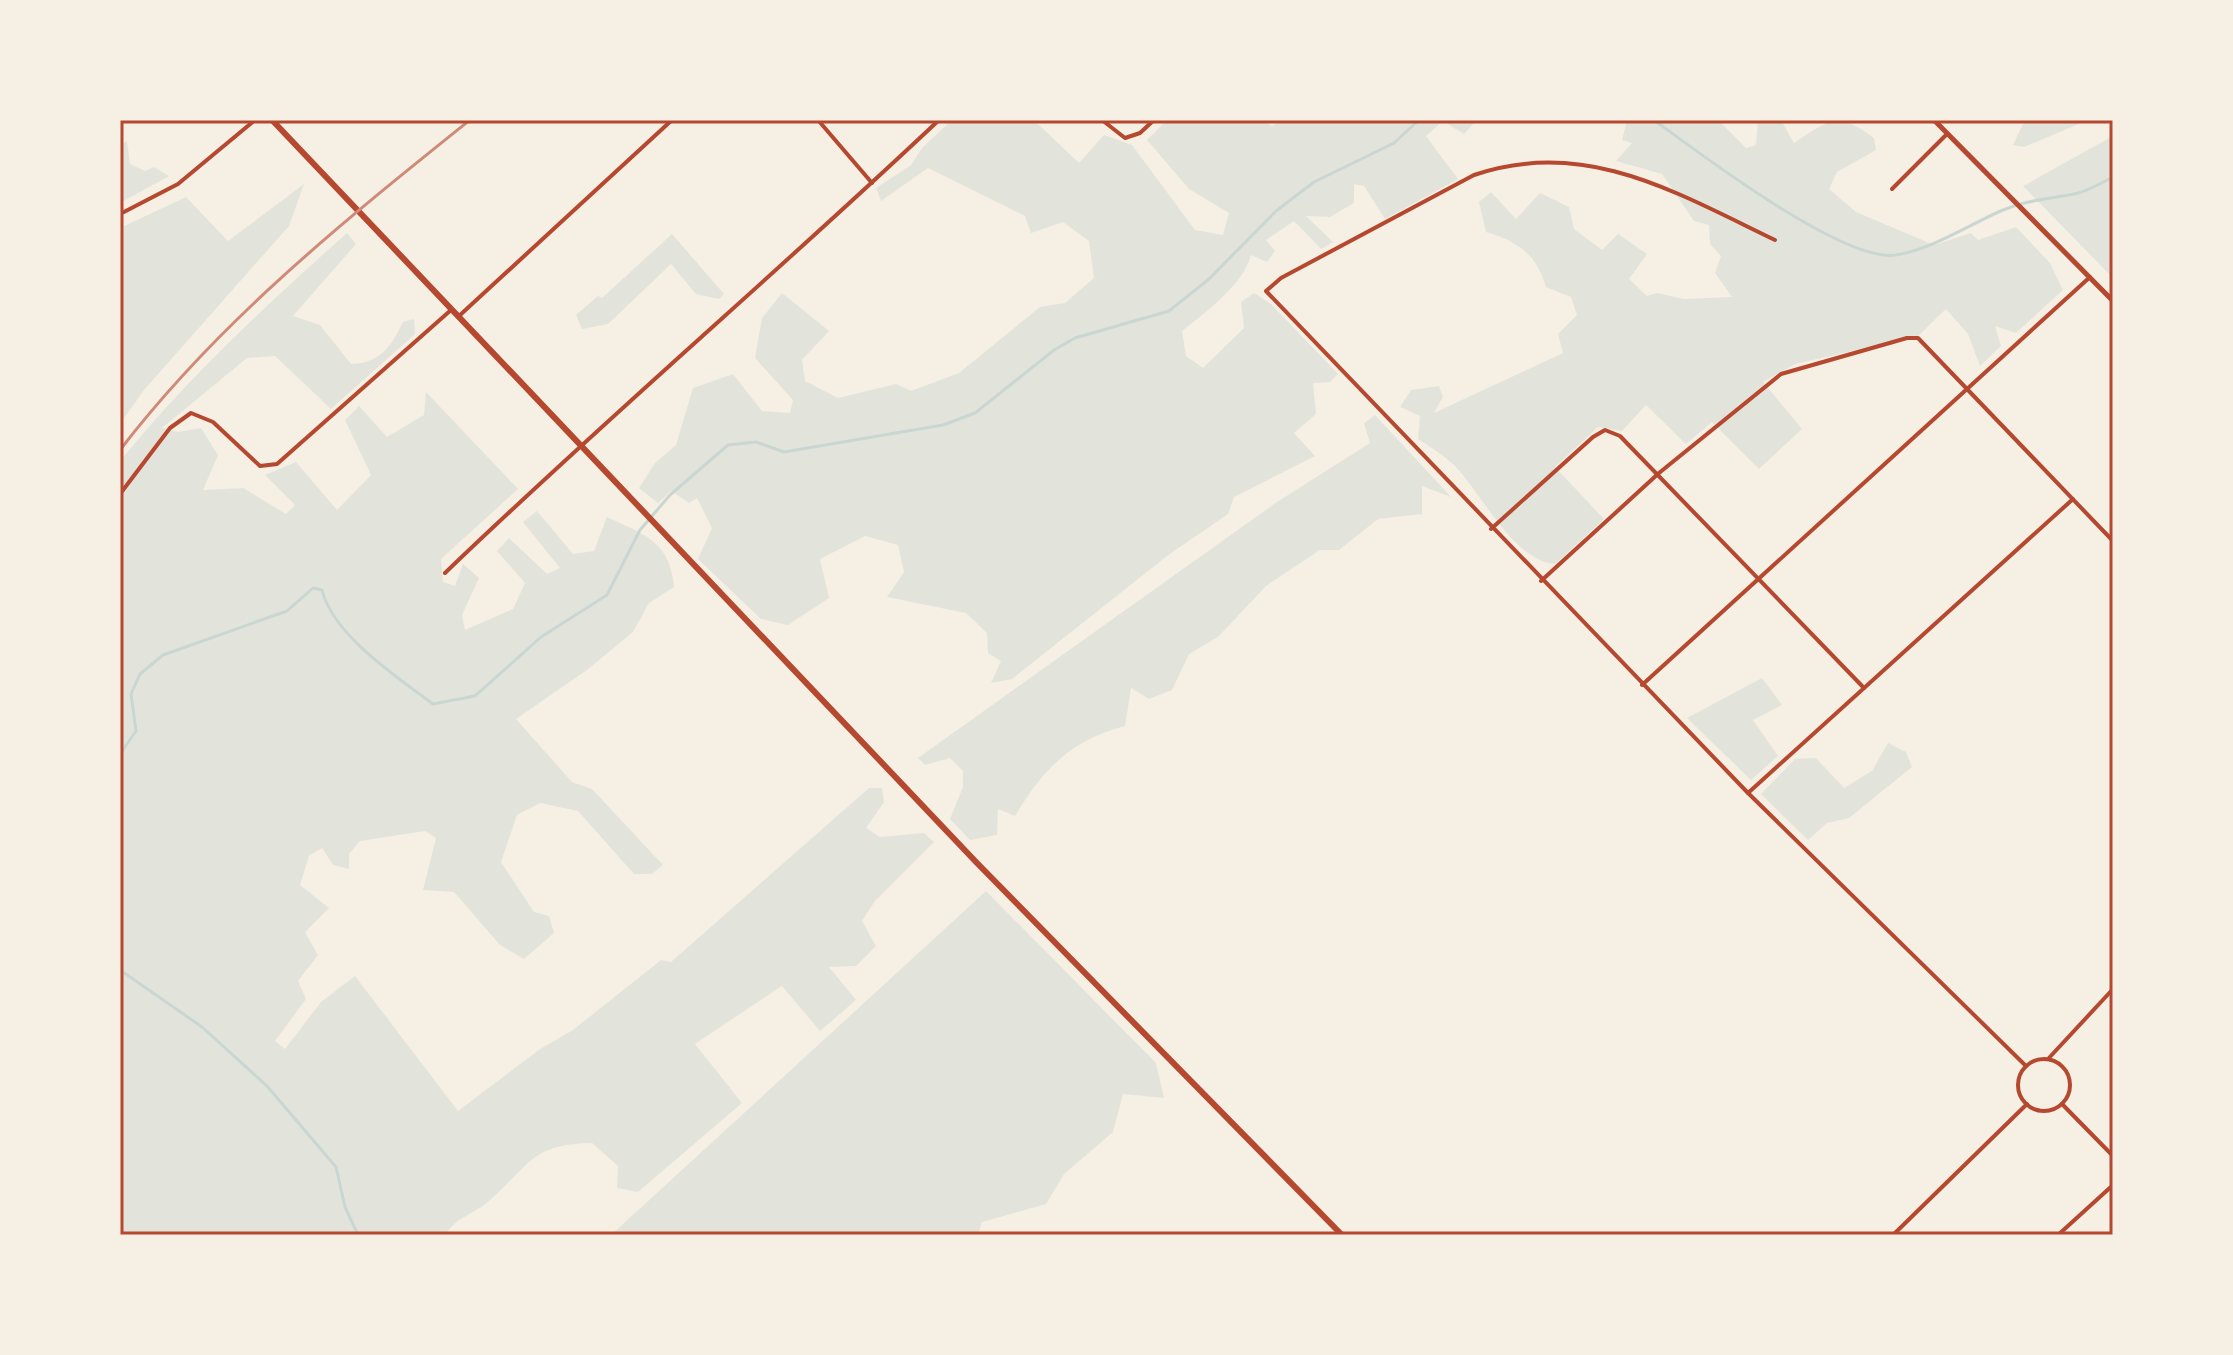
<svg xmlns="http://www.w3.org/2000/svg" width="2233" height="1355" viewBox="0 0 2233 1355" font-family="Signika,sans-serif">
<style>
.green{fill:#e2e4dc}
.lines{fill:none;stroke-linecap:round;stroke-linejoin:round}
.stream{stroke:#c9d6d2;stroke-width:3}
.minor{stroke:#b5482f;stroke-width:4}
.tertiary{stroke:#b5482f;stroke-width:5}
.secondary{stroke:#b5482f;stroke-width:6}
.rail{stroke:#cf8b77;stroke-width:3}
.neatline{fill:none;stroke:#b5482f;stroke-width:3}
</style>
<rect width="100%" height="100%" fill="#f6efe4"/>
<g class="green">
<path d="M952 120H1008L1038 124 1079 163 1104 135 1132 145 1195 230 1223 235 1229 213 1189 189 1147 140 1167 120H1262L1272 126 1282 120H1477L1464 134 1443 121 1426 136 1458 179 1385 219 1364 186 1354 184V203L1330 217 1306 216 1333 242 1321 249 1294 221 1266 240 1275 251 1267 262 1251 255C1244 284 1206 312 1182 331L1186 356 1203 368 1244 328 1241 302 1254 293 1271 304 1338 374 1330 382 1313 383 1316 414 1294 433 1315 456 1234 497 1228 514 1167 556 1012 679 991 683 1001 661 988 653 987 633 966 613 887 597 904 572 898 545 865 536 820 559 829 598 788 625 761 619 698 559 712 528 697 498 689 503 671 491 658 503 639 488 655 463 676 445 693 388 733 374 762 411 790 413 793 400 755 358 762 318 782 293 829 331 802 360 805 381 838 398 896 384 911 391 959 373 1040 307 1065 303 1094 278 1089 241 1063 222 1031 233 1025 216 928 168 881 201 876 188 911 165 922 148Z"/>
<path d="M1627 120H1718L1746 148 1756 145 1758 120H1781L1794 143C1831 119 1837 111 1874 138L1876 150 1837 172 1829 189 1856 212 1934 245 1971 233 1978 240 2016 227 2050 263 2063 290 2016 333 1995 326 2001 346 1980 366 1968 334 1946 309 1918 336 1795 364 1763 382 1802 429 1759 469 1712 422 1686 444 1646 405 1622 431 1598 427 1555 467 1604 519 1555 564C1512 560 1482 493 1454 465 1443 455 1430 447 1418 439L1420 416 1400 407 1411 390 1439 386 1443 397 1434 413 1563 353 1558 334 1577 315 1571 297 1546 287C1536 254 1519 242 1486 232L1479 202 1491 192 1516 219 1540 193 1569 207 1574 229 1602 250 1618 234 1647 254 1629 279 1647 296 1657 293 1684 299 1732 297 1715 273 1721 256 1710 244 1709 225 1694 221 1662 174 1616 161 1632 143 1622 140Z"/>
<path d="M2030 120H2088L2024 147 2013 145 2023 124Z"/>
<path d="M2113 136V278L2023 186Z"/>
<path d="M127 141 130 164 145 171 154 167 169 176 120 203V145Z"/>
<path d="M304 184 289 226 144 390 120 424V228L186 197 228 241Z"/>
<path d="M347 233 356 244 293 316 320 325 351 364C380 363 391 347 403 322L414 319 415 334 331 409 275 356 247 358 162 428 178 432 201 428 218 455 203 490 243 488 286 514 295 505 265 475 296 462 337 510 371 475 345 420 359 406 387 437 424 415 426 392 518 489 441 559 443 582 455 586 463 564 479 578 462 615 465 630 513 609 525 583 497 551 509 538 547 574 560 568 523 522 537 511 573 554 594 551 607 517C645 535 670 541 674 587L649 603 633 632 587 670 516 719 572 782 592 789 663 865 652 874H634L578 811 540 803 517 815 501 862 534 912 549 916 554 933 524 959 500 945 454 892 423 890 436 838 425 831 360 841 349 854V869L333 865 322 848 309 856 300 885 329 908 305 932 318 955 298 981 306 999 275 1041 285 1049 321 1002 355 976 458 1111 540 1049 573 1030 661 960 671 962 869 788H882L884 802 866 828 880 837 924 833 934 842 875 901 862 921 876 946 856 966 829 967 856 1000 820 1031 782 986 695 1044 742 1103 638 1192 617 1188 618 1166 592 1143C531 1144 530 1165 489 1201 474 1214 456 1217 445 1235H120V461C189 377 266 305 347 233Z"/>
<path d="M672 234 724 294 719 299 696 294 671 264 608 324 582 329 576 315 598 296 602 298Z"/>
<path d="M1375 415 1451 497 1422 486V514L1378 519 1339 550H1320L1266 586 1218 637 1189 654 1172 690 1149 699 1131 688 1125 726C1070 741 1044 768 1015 816L998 809 997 835 970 840 950 819 963 787V771L950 758 925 765 918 758 1277 502 1370 443 1364 423Z"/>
<path d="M1762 678 1782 705 1753 720 1778 756 1751 780 1687 718Z"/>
<path d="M1888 743 1906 752 1912 767 1849 818 1827 823 1808 840 1761 794 1795 759 1816 758 1844 788 1872 771Z"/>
<path d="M986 891 1156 1063 1164 1098 1123 1094 1113 1132 1064 1174 1046 1204 982 1222 978 1235H611Z"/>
</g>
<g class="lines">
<g class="stream">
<path d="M1654 120C1699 153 1844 263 1896 255 1935 248 1968 225 2003 210 2026 200 2049 199 2074 194 2087 192 2101 183 2113 177"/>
<path d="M120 754 136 731 131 694 140 674 163 655 287 611 313 588 322 590C333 635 397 677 433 704L475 696 541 637 607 595 640 530 670 495 728 445 756 442 784 452 943 425 975 413 1054 350 1075 338 1169 311 1209 279 1276 211 1314 182 1394 143 1419 120"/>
<path d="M120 970 202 1027 267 1086 336 1167 345 1207 358 1235"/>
</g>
<g class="minor">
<path d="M818 120 872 183"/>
<path d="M1102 120 1125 138 1140 133 1154 120"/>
<path d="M1892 189 1947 134"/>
<path d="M120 214 178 184 255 120"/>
<path d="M1775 240C1677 193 1585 137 1474 175L1281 278 1266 291 1748 793 2026 1066"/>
<path d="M459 316 672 120"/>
<path d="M120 494 170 428 191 413 213 422 260 466 277 464 451 310"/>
<path d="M1491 529 1593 437 1605 430 1620 436 1864 688"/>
<path d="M445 573C606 418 777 273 939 120"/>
<path d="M1541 581 1659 473 1781 374 1907 338H1918L2113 541"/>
<path d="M1642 685 2090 277"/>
<path d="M1748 793 2073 499"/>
<circle cx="2044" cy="1085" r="26"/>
<path d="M2048 1059 2113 989"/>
<path d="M2062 1104 2113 1156"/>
<path d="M1893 1235 2027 1104"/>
<path d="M2058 1235 2113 1185"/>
</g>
<path class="tertiary" d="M1934 120 2113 301"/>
<path class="secondary" d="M272 120 977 863 1342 1235"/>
<path class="rail" d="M120 450C219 321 344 221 470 120"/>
</g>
<rect width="2233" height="1355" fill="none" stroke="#f6efe4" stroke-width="244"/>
<rect x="122" y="122" width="1989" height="1111" class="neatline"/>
</svg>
